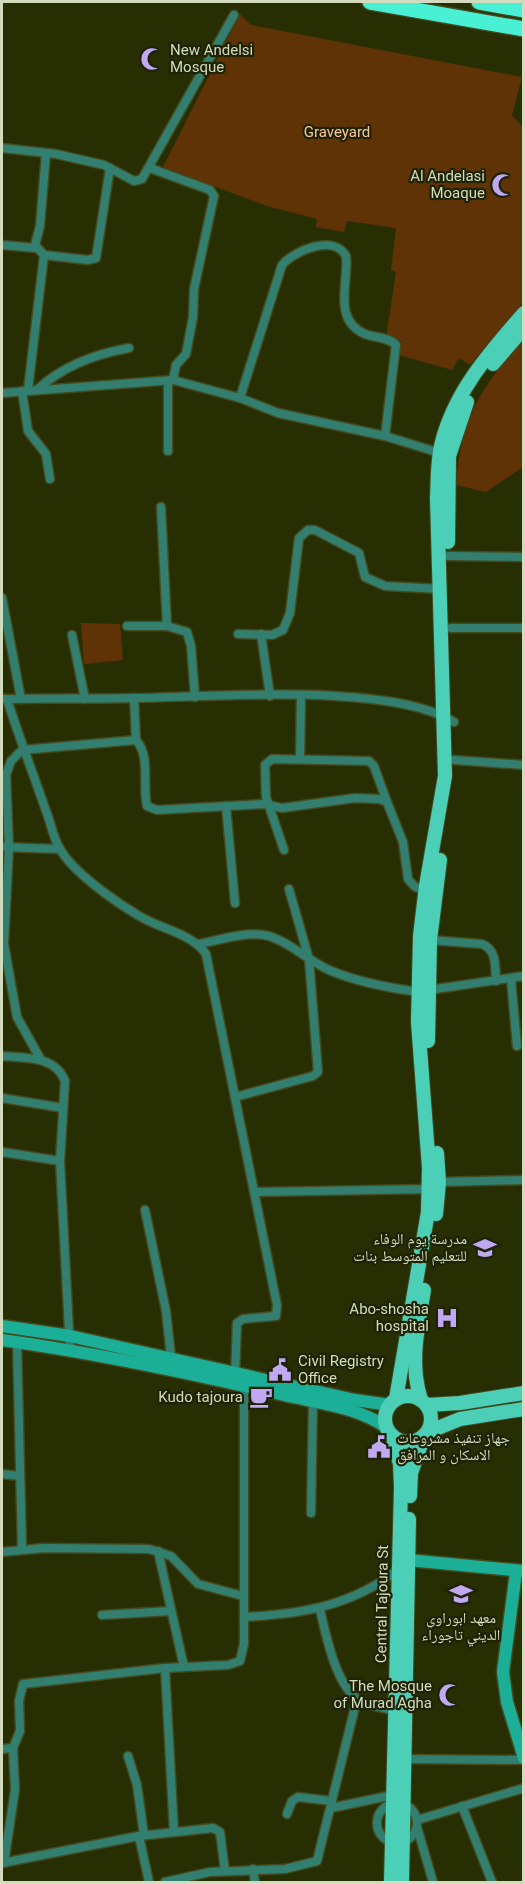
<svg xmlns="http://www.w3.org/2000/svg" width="525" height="1884" viewBox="0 0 525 1884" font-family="Roboto,'Noto Naskh Arabic',sans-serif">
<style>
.green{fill:#603306}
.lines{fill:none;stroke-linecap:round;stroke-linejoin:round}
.street-casing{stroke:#434a20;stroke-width:11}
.secondary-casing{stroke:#434a20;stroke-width:15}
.primary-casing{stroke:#434a20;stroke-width:16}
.highway-casing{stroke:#434a20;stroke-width:18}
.street{stroke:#327f70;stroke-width:8}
.secondary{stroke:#1caf98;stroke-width:12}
.primary{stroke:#4ccfb7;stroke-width:14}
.highway{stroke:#4af0d3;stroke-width:15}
.labels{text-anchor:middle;stroke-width:4.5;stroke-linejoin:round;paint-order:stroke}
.poi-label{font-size:15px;fill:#d3dbbe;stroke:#1e2306;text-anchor:end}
.park-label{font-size:15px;fill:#ffc59a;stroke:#1e2306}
.street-label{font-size:15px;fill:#d3dbbe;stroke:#1e2306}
</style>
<rect width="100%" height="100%" fill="#272e02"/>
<g class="green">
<path d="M240 14 251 25 522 77 512 115 523 128V302L470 365 459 358 452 370 399 355 401 341 386 337 396 272 391 270 396 228 347 221 344 232 316 227 317 219 267 206 163 167Z"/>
<path d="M523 339V467L486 492 456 485C461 416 480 390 523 339Z"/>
<path d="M81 623 120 624 123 660 84 664Z"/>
</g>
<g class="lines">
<g class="street-casing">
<g id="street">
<path d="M2 148 56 154 104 165 134 181 142 179 234 15"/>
<path d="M46 153 40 226 35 245 44 255 88 260 96 258 110 168"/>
<path d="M150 168 210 190 214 196 194 289 193 317 186 354 176 365 173 380"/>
<path d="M2 245 36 248"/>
<path d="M168 381V451"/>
<path d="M38 389C63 366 95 354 129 348"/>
<path d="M28 390 44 255"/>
<path d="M22 391 28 431 46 454 50 479"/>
<path d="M2 393 173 380 240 398 278 413 385 436 443 454"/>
<path d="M240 398 282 265C295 250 334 234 346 256 349 282 332 320 365 334 375 338 389 337 396 345L385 436"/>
<path d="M161 507 167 626"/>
<path d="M448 556 524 557"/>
<path d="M2 598 21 699"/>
<path d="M127 626H167L187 632 191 646 195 697"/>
<path d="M451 628H524"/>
<path d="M238 634 272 635 283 630 290 613 299 538 308 530H315L359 553 365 577 385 586 441 589"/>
<path d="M261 634 270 696"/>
<path d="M72 635 85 699"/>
<path d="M2 699C46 698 90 699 134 698 211 697 391 682 454 722"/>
<path d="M7 699C19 737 33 773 46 811 51 823 53 838 60 849 73 872 113 900 136 914 158 929 191 932 206 954L277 1305 276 1316 243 1319 237 1323 235 1377"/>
<path d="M136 740C151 756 142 786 147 806L157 810 264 804 282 808 355 798 379 799 387 802 403 842 408 879 414 886 428 893"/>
<path d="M300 758 301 696"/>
<path d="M454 760 524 765"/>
<path d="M226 806 235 903"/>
<path d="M2 847 60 849"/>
<path d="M284 850 266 797 265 765 272 759 369 761 374 766 387 802"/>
<path d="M430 940 482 944C497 950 495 966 496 981"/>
<path d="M199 944C220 940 242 932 264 935 284 938 309 961 329 970 357 982 389 988 419 992"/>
<path d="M511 979 517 1046"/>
<path d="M429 990 524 976"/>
<path d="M2 1056C24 1058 55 1055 65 1081L60 1161"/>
<path d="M41 1060 17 1017 4 944 9 847 6 775 11 761 22 750 136 740 134 698"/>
<path d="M235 1097 313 1076 318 1072 309 959 289 889"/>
<path d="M2 1098 63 1108"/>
<path d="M2 1152 60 1161 70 1350"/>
<path d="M439 1182 524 1180"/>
<path d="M256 1192 429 1189"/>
<path d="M145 1210 166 1311 171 1357"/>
<path d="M17 1342 22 1549"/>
<path d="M2 1474 19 1476"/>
<path d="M311 1513 313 1402"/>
<path d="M158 1551 184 1667"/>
<path d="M2 1552 44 1548 149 1549 171 1556 198 1584 243 1596"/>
<path d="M320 1610C326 1635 335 1682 357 1699 367 1706 384 1708 396 1711"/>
<path d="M102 1615 171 1611"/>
<path d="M244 1617C302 1614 352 1606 399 1569"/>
<path d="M165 1668 174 1832"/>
<path d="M2 1749 13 1748"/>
<path d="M128 1756 137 1785 144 1835"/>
<path d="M406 1759 524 1760"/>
<circle cx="397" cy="1823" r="20"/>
<path d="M462 1806 492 1882"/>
<path d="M331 1808 393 1795"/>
<path d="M287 1814 292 1801 298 1797 332 1801"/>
<path d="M417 1820 524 1788"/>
<path d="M417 1827 433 1882"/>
<path d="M139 1836 149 1882"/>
<path d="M2 1863 139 1836 213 1828 220 1832 225 1871"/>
<path d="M4 1863 15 1790 13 1748 20 1731 19 1701 23 1684 165 1668 228 1665 240 1661 244 1644V1386"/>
<path d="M253 1869 255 1882"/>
<path d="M165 1882 210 1872 285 1869 317 1861 357 1699"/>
</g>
</g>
<g class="secondary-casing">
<g id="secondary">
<path d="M2 1326 70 1336 355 1400 390 1405"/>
<path d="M2 1340C96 1353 190 1373 284 1395 317 1403 359 1407 387 1428"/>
<path d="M408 1560 524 1571"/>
<path d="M516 1572 503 1672 507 1702 524 1758"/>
</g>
</g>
<g class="primary-casing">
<g id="primary">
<path d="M493 364 524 328"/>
<path d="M448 542 449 456 467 402"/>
<path d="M428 1041 430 940 440 860"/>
<path d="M436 1214 439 1182 437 1153"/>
<circle cx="408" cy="1419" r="23"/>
<path d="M396 1399 428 1212 429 1168 418 1022 420 936 426 886 445 776 437 498C438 480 437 460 442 442 455 391 490 352 524 313"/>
<path d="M421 1400C409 1363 418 1327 424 1290"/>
<path d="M427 1405 460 1403 524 1393"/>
<path d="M428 1432 460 1419 524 1409"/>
<path d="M410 1496 411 1473 424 1436"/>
<path d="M391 1882 401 1487 400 1464 392 1435"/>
<path d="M402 1882 409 1519"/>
</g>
</g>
<g class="highway-casing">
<g id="highway">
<path d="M370 2 524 29"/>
<path d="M479 2 524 10"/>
</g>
</g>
<use href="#street" class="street"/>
<use href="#secondary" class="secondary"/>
<use href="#primary" class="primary"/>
<use href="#highway" class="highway"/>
</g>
<defs>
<g id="mosque-bare" transform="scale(1.8)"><path d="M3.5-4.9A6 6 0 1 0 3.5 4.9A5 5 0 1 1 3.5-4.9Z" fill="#c0a8f3" stroke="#1e2306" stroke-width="2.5" paint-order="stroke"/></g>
<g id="school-bare" transform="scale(1.8)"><path d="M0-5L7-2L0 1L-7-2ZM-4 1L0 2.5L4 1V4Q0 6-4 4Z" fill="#c0a8f3" stroke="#1e2306" stroke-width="2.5" paint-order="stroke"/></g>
<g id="hospital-bare" transform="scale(1.8)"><path d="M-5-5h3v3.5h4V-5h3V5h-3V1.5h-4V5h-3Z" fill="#c0a8f3" stroke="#1e2306" stroke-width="2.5" paint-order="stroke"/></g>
<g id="civic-bare" transform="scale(1.8)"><path d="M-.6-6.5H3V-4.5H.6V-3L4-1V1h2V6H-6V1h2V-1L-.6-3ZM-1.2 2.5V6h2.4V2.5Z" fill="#c0a8f3" stroke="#1e2306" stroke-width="2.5" paint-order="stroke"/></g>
<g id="cafe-bare" transform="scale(1.8)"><path d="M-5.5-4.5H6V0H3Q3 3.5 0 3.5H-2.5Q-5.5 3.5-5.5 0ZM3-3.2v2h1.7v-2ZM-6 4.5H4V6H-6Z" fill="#c0a8f3" stroke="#1e2306" stroke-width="2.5" paint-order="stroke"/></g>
</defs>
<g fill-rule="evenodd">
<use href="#mosque-bare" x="152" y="59"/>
<use href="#mosque-bare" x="503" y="185"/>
<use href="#school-bare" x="485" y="1248"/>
<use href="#hospital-bare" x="447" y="1318"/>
<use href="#civic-bare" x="280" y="1370"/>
<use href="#cafe-bare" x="261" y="1397"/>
<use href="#civic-bare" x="379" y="1447"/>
<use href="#school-bare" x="461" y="1594"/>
<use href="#mosque-bare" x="450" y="1695"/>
</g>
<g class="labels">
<g class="poi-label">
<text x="170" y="55" text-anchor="start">New Andelsi<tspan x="170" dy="17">Mosque</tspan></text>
<text x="485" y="181">Al Andelasi<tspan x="485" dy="17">Moaque</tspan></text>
<text x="467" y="1244">مدرسة يوم الوفاء<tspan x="467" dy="17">للتعليم المتوسط بنات</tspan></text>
<text x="429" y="1314">Abo-shosha<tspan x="429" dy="17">hospital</tspan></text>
<text x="298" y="1366" text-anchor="start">Civil Registry<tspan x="298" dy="17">Office</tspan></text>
<text x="243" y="1402">Kudo tajoura</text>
<text x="397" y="1443" text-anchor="start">جهاز تنفيذ مشروعات<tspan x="397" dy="17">الاسكان و المرافق</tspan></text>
<text x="461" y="1623" text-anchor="middle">معهد ابوراوي<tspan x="461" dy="17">الديني تاجوراء</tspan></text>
<text x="432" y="1691">The Mosque<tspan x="432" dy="17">of Murad Agha</tspan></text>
</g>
<g class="park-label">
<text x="337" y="137">Graveyard</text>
</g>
<g class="street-label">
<text transform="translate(382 1604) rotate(-89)" y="5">Central Tajoura St</text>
</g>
</g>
<rect width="525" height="1884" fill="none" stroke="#d3dbbe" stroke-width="6"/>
</svg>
